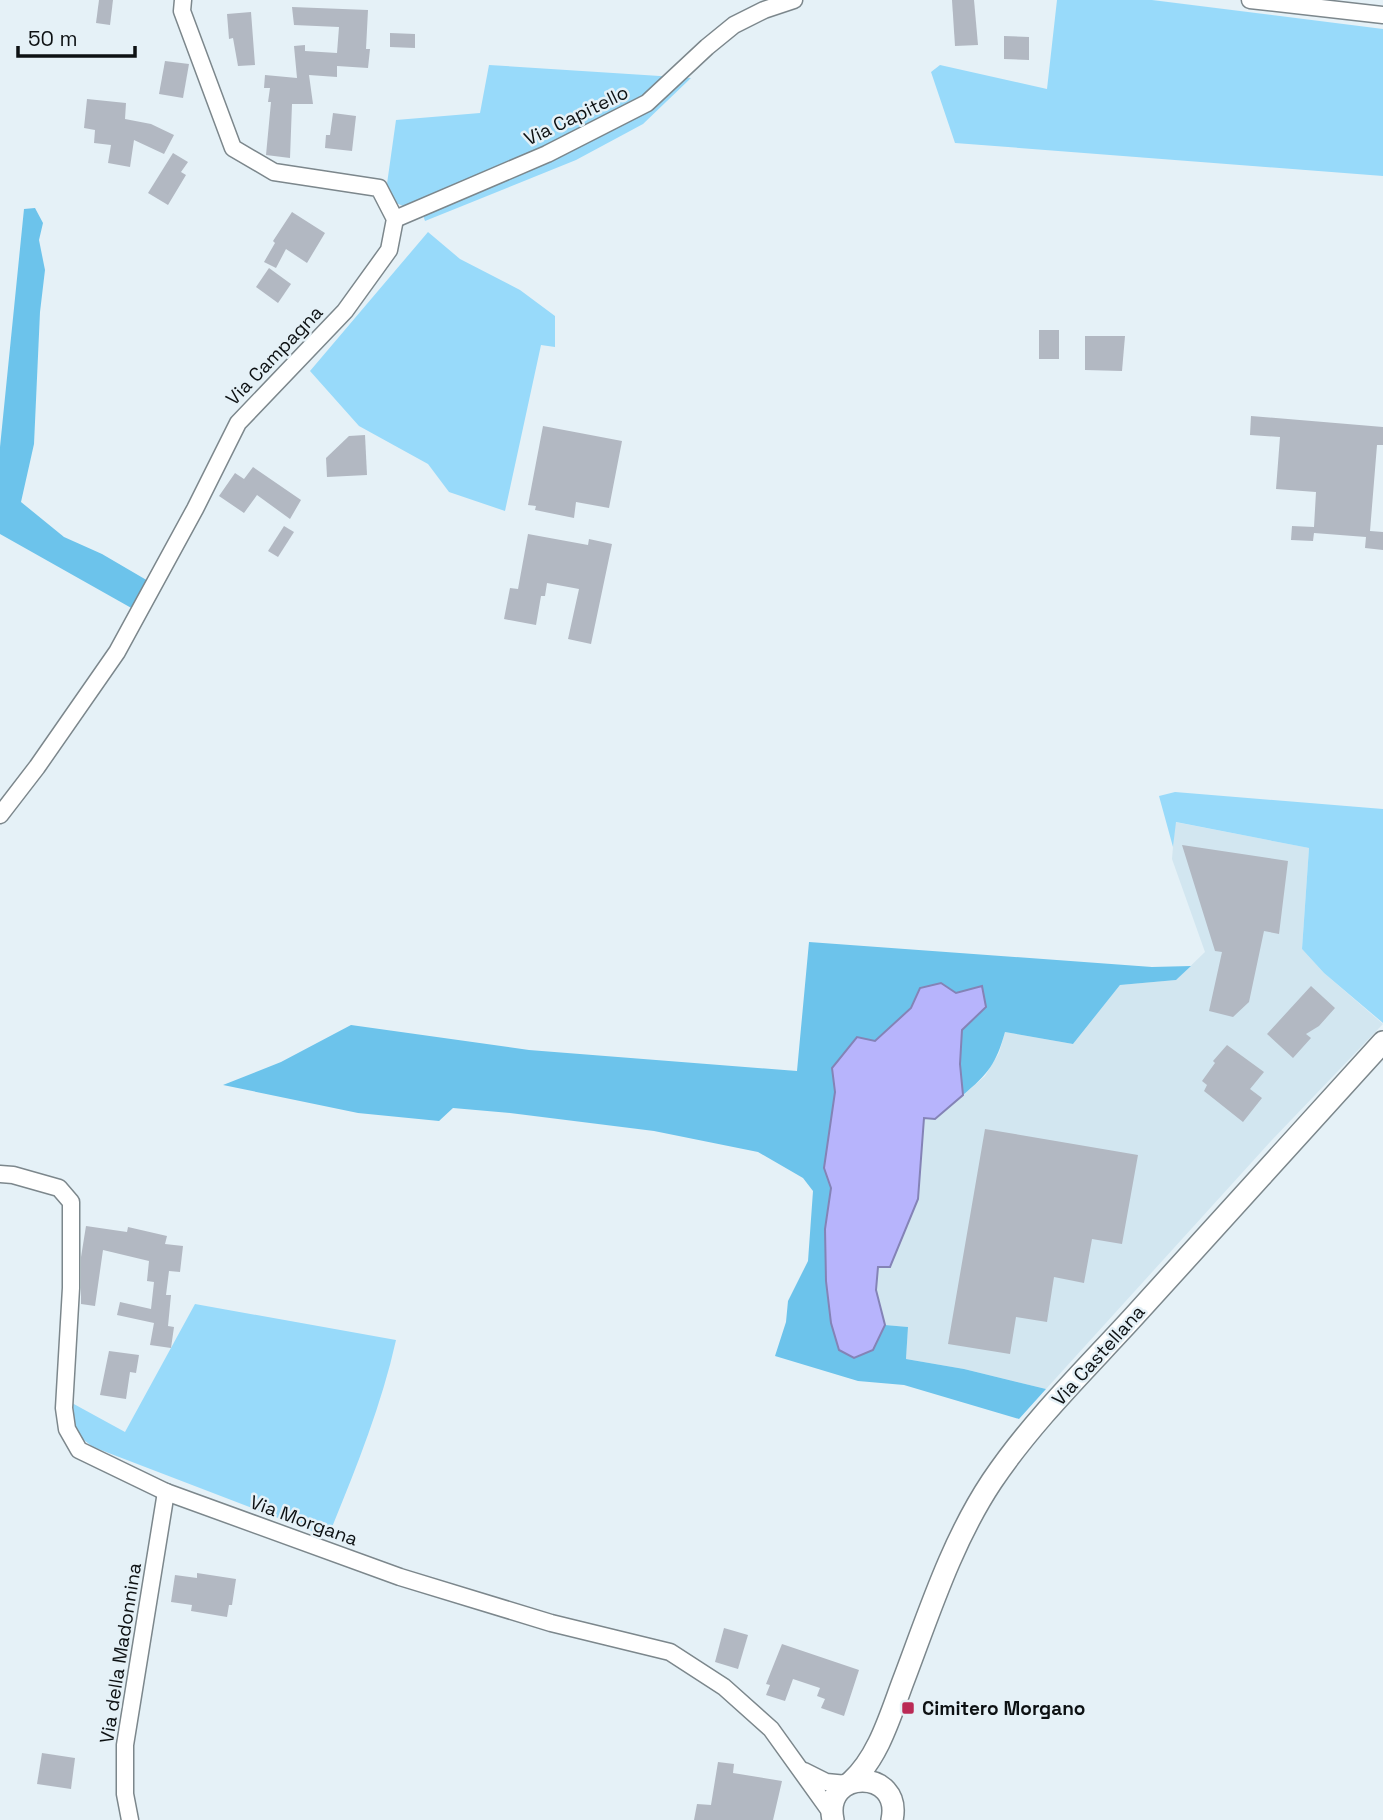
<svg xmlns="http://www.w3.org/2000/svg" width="1383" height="1820" viewBox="0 0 1383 1820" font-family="'Space Grotesk',sans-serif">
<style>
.built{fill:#d2e6f0}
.green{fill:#98dafa}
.forest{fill:#6cc3eb}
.water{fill:#b7b4fc;stroke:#8483b6;stroke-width:2}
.building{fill:#b2b8c2}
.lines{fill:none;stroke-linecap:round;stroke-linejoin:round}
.street-casing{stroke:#7c878c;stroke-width:19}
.secondary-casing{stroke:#7c878c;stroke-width:24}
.street{stroke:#fff;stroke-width:16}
.secondary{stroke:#fff;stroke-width:21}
.poi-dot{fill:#ba2a56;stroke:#e5f1f7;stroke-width:2.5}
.labels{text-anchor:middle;stroke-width:5;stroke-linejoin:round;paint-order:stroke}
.street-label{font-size:19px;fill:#0d1113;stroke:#e5f1f7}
.poi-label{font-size:19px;font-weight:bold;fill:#0d1113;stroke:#e5f1f7;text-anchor:start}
</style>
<rect width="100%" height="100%" fill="#e5f1f7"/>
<path class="built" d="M1175 822 1309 848 1302 949 1324 973 1383 1024 1271 1141 1046 1389 964 1369 906 1359 908 1327 885 1325 876 1290 878 1266 918 1199 924 1118 936 1119 985 1076 999 1053 1005 1032 1073 1044 1120 985 1176 980 1205 952 1172 859Z"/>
<g class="green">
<path d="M1057 0H1152L1383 29V176L955 143 931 72 940 65 1047 89Z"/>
<path d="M489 65 691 78 643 124 576 160 425 221 423 215 385 198 396 120 480 113Z"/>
<path d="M428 232 460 259 520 290 555 316V347L541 345 505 511 449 492 428 464 359 426 310 371Z"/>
<path d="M1175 792 1383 809V1023L1324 973 1302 949 1309 848 1176 822 1173 847 1159 796Z"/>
<path d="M195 1304 396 1340C381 1408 354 1473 328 1537L93 1447 76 1434 71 1412 72 1403 125 1432Z"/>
</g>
<g class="forest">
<path d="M35 208 43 223 39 240 45 270 40 312 34 444 21 502 64 537 102 554 155 585 142 614 0 534V447L24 209Z"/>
<path d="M809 942 1152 967 1191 966 1176 980 1120 985 1073 1044 1005 1032C996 1064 988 1074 963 1095L960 1064 962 1030 985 1007 982 986 956 993 941 983 920 988 911 1008 875 1041 832 1068 835 1092 824 1168 831 1188 825 1229 826 1281 831 1323 873 1350 885 1325 908 1327 906 1359 964 1369 1046 1389 1019 1419 904 1385 858 1381 775 1356 786 1322 788 1301 808 1261 813 1191 803 1178 758 1152 654 1131 510 1113 453 1108 439 1121 358 1113 223 1085 281 1062 351 1025 529 1050 797 1071Z"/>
</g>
<path class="water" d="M941 983 956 993 982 986 986 1007 962 1030 960 1064 963 1095 935 1119 924 1118 918 1199 890 1267H878L876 1290 885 1325 873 1350 854 1358 839 1350 831 1323 826 1281 825 1229 831 1188 824 1168 835 1092 832 1068 857 1037 875 1041 911 1008 920 988Z"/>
<g class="building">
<path d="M99 0H113L110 25 96 23Z"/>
<path d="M952 0H974L978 45 955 46Z"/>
<path d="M292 7 368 10 366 49H370L368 68 337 66V77L309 75 313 104H292L290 158 266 155 271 102H268L270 88H264L265 75 297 78 294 46 305 45V51L337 53 339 27 294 25Z"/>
<path d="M251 12 255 65 238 66 233 38 229 39 227 14Z"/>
<path d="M390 33 415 34V48L390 47Z"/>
<path d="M1004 36 1029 37V60L1004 59Z"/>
<path d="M165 61 189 64 183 98 159 94Z"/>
<path d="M87 99 126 103 125 119 151 124 174 135 164 154 134 140 130 167 108 163 111 145 94 143 95 130 84 128Z"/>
<path d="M333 113 356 116 352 151 325 148 326 135H330Z"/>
<path d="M173 153 188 162 181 172 186 175 168 205 148 193Z"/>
<path d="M292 212 325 233 307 263 286 249 276 268 264 262 275 243 273 241Z"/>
<path d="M269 268 291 284 278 303 256 287Z"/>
<rect x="1039" y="330" width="20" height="29"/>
<path d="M1085 336H1125L1122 371 1085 370Z"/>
<path d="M1251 416 1383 427V445H1377L1370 531 1383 532V550L1365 548 1366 537 1314 533 1313 541 1291 540 1292 526 1314 527 1316 492 1276 489 1280 437 1250 435Z"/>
<path d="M543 426 622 441 609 508 576 502 574 518 535 510 536 506 528 505Z"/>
<path d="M365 435 367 475 327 477 326 458 349 436Z"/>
<path d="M253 467 301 500 290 519 257 495 244 513 219 496 235 473 244 479Z"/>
<path d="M284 526 294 532 278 557 268 551Z"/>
<path d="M528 534 588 545 589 539 612 544 591 644 568 639 579 589 547 583 545 596H541L536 625 504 619 510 588 518 589Z"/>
<path d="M1182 845 1288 861 1279 934 1264 931 1249 1002 1233 1017 1209 1011 1222 952 1215 951Z"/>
<path d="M1311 986 1335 1008 1319 1026 1306 1034 1311 1038 1293 1058 1267 1034Z"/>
<path d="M1227 1045 1264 1072 1250 1089 1262 1098 1243 1122 1204 1091 1207 1085 1202 1081 1215 1063 1213 1061Z"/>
<path d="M985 1129 1138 1155 1122 1244 1092 1239 1084 1283 1054 1277 1047 1322 1016 1317 1010 1354 948 1344Z"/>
<path d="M86 1226 127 1232 128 1227 167 1236 165 1244 183 1246 180 1272 169 1271 166 1295H171L168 1326 174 1327 171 1348 150 1345 154 1323 117 1315 120 1302 151 1309 154 1282 147 1281 149 1261 103 1250 95 1306 81 1304V1257Z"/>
<path d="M109 1351 139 1355 136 1373 130 1372 126 1399 100 1395Z"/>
<path d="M197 1573 236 1579 232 1605H229L227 1617 191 1611 192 1605 171 1602 175 1575 197 1578Z"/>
<path d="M724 1628 748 1635 738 1669 715 1662Z"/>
<path d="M782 1644 859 1670 844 1716 821 1708 825 1699 817 1696 820 1688 793 1679 785 1701 766 1695 770 1685 766 1684Z"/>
<path d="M42 1753 75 1758 71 1789 37 1784Z"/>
<path d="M718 1762 734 1764 733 1773 782 1781 773 1820H694L697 1804 711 1805Z"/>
</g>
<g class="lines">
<g class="street-casing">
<g id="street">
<path d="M1250 0 1383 15"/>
<path d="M395 219 547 154 647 103 707 47 734 25 764 10 794 0"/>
<path d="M0 815 37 767 117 652 195 509 238 423 345 311 389 250 395 219 379 188 274 172 233 148 182 11 183 0"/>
<path d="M0 1174 13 1175 59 1188 71 1202V1288L64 1408 67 1429 79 1450 166 1492 400 1577 551 1623 670 1652 724 1687 771 1729 832 1814"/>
<path d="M804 1771 826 1782 847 1784"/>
<path d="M130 1820 125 1794V1745L166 1492"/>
</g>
</g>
<g class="secondary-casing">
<g id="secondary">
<path d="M851 1782C879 1757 891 1713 904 1679 929 1613 952 1541 992 1481 1033 1420 1088 1367 1137 1313 1219 1223 1301 1132 1383 1042"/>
<path d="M833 1820C822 1768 903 1768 892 1820"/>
</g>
</g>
<use href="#street" class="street"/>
<use href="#secondary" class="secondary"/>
</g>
<rect class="poi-dot" x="901" y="1701" width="14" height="14" rx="3.5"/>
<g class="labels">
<g class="street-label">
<text transform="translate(576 115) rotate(-26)" y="7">Via Capitello</text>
<text transform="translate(274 355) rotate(-46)" y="7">Via Campagna</text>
<text transform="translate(1098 1355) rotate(-48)" y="7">Via Castellana</text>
<text transform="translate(304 1520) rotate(20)" y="7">Via Morgana</text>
<text transform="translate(120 1653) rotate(-81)" y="7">Via della Madonnina</text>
</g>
<g class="poi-label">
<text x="922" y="1715">Cimitero Morgano</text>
</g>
</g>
<path d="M18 46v10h117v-10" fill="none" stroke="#0d1113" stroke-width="3.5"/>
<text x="28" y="46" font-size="21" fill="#0d1113" stroke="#e5f1f7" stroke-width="5" paint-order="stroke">50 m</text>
</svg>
